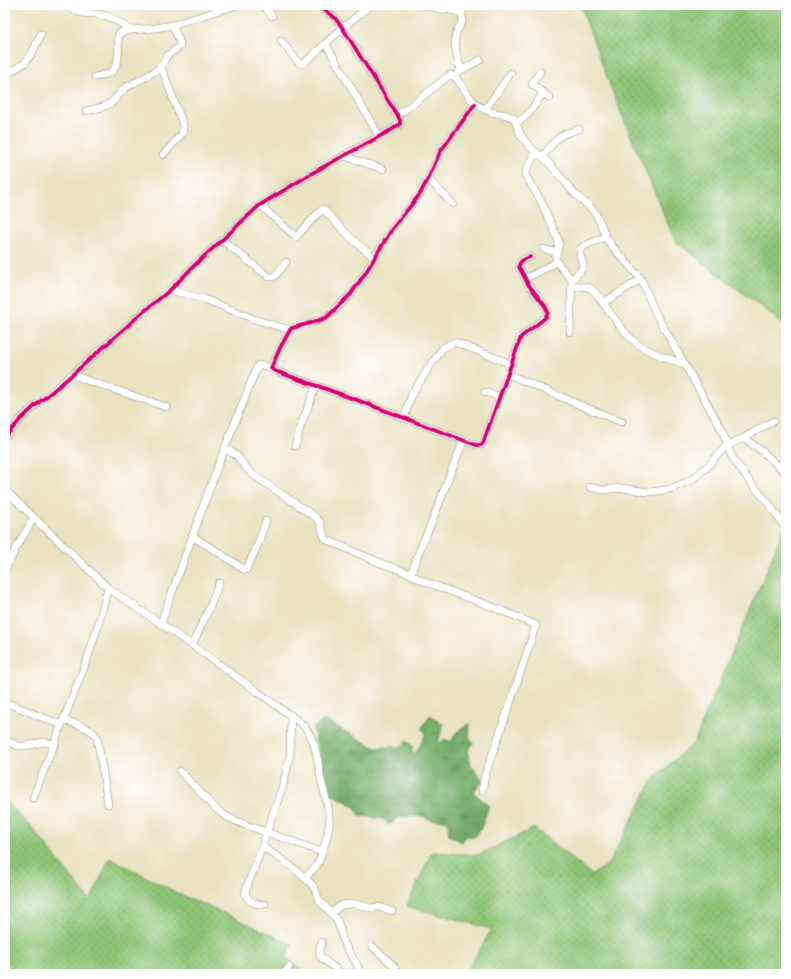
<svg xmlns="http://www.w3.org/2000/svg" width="791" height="979" viewBox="0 0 791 979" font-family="'IM FELL Great Primer',serif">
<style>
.grass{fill:url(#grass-dots);stroke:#568055}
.forest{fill:url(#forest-crowns);stroke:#48744e}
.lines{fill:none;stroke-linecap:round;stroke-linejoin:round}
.minor-casing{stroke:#84907b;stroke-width:8}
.minor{stroke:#fff;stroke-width:7}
.cycleway-casing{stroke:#fff;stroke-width:6}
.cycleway{stroke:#d6006c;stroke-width:4}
</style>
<defs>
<pattern id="grass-dots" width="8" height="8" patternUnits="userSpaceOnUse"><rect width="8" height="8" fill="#8ec476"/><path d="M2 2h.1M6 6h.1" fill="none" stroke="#73a062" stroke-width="1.8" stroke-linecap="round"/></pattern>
<pattern id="forest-crowns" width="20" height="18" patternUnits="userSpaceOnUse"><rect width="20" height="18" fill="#72aa67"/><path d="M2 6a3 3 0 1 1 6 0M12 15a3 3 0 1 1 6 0" fill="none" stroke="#5d8c56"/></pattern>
</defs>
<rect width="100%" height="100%" fill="#fff"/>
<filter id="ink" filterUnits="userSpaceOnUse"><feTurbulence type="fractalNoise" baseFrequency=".025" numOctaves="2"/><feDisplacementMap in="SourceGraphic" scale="8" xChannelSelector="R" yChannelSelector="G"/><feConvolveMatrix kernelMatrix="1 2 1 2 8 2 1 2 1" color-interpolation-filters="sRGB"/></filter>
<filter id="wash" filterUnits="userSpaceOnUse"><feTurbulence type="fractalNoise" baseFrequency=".012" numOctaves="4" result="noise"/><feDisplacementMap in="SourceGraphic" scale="16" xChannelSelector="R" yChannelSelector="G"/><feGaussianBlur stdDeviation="0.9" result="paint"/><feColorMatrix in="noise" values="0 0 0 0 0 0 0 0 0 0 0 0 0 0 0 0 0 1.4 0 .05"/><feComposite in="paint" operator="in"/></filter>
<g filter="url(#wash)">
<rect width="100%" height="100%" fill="#e9e3c2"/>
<g class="grass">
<path d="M580 5H786V326L675 241 615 98Z"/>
<path d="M786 524V974H465L492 929 407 906 432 852 478 855 534 828 592 875 609 863 654 778 694 743Z"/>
<path d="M5 801 30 825 90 901 110 858 183 896 224 913 292 944 286 958 307 974H5Z"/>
</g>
<path class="forest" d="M430 715 443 724 440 737 438 741 442 743 444 739 451 742 456 733 470 723 469 737 473 743 468 751 471 765 484 781 473 792 489 806 481 828 475 837 466 836 462 842 449 835 448 820H432L422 816 399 817 389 825 384 819 360 816 354 806 328 792 313 728 324 720 376 748 402 746 406 741 413 746 411 752 416 753 426 734 422 728Z"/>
</g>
<g filter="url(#ink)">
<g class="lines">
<g class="minor-casing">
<g id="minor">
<path d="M74 5 73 9C79 15 90 13 98 14 111 16 120 23 130 30"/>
<path d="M263 5 272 16"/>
<path d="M427 5 439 9 451 10 461 13"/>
<path d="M281 41 298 62 302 64 304 63C326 43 347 23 371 5"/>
<path d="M326 44 379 136"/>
<path d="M161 66 183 125V130L181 135 163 155"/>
<path d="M461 70C458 59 453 45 456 33 457 29 461 26 462 22 464 13 458 14 467 5"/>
<path d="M458 72 480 60"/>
<path d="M540 72 533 82 532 84 550 98"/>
<path d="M5 75 25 63 32 53 41 34"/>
<path d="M95 77C100 76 106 75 111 72 121 64 118 46 118 35L122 32 130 30 156 28 172 25 237 5"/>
<path d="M475 104 440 152 428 179 420 194 392 229 366 272 351 294 326 318 307 324 292 328 290 330 280 348 271 368 273 370 278 372 357 400 476 445H481L483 443 521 337 545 318 548 312 545 306 528 284 519 267C519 260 525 259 530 257"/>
<path d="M485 110 511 73"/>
<path d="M86 111 103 107 111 103 125 88 154 72 161 66 167 56 180 46C180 39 175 31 172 25"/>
<path d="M397 115 412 105 448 76 451 75 456 78 475 104 490 112 507 115 514 118 521 136 530 147 548 162 575 194 590 207 595 213 600 222 606 237 612 246 641 279 657 316 721 428 732 457 751 483 770 505 786 529"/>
<path d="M516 123 525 117 530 112 543 93"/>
<path d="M536 152 526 171 525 175 540 199 558 239C561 248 555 251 556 259 557 265 568 274 572 281L570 332"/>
<path d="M344 156 383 169"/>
<path d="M542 157 556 140 564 134 579 129"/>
<path d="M428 179 453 204"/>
<path d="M260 205 296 237 298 235 321 210 323 209 352 239 375 258"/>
<path d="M222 240 269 277H273L275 276 286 262"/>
<path d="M544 249 557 253"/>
<path d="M525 279 557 262"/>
<path d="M572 281 583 267V264L580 255V249L584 246 606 237"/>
<path d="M572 288C577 288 585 285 590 288 596 291 602 302 606 307 615 320 624 333 636 343 647 352 670 359 684 364"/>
<path d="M170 290 204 299 257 320 290 330"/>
<path d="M603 303 641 279"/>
<path d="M508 374 582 406 622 422"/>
<path d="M72 375 166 407"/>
<path d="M485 392 500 397"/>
<path d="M404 418 412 394 428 369 443 348 455 342 511 364"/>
<path d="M5 437 21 419 36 405 72 375 142 313 170 290 198 262 260 205 314 172 373 140 393 129 400 124V120L397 115 342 27 334 17 317 5"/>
<path d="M744 438 763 452 786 473"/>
<path d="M464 440 450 474 439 504 417 557 411 574 412 575 423 581 498 609 536 625 512 698 485 775 482 791"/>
<path d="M295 446 300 428 316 386"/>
<path d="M225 449 233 453 237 456 247 469 255 476 314 516 320 522 324 536 327 540 383 564 411 574"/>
<path d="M590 487 603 490 622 488 648 492 659 491 670 489 689 481 695 477 708 466 721 451 727 446 744 438 773 421"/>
<path d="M5 490 108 588 192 645 301 723C315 736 317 756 320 774 323 791 331 809 329 826 328 834 326 842 323 850 318 865 317 868 304 877"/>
<path d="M192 536 223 555 243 569 246 570 256 549 266 521"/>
<path d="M5 570 16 548 34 518"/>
<path d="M161 623 217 468 255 372 258 365H261L271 368"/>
<path d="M192 645 209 609 219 583"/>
<path d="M5 702 61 725"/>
<path d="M291 715 290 756 283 785 263 842V845L265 848C281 860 301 871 313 886 317 890 316 896 319 900 325 907 332 913 337 921 341 929 341 937 345 945 350 955 358 963 361 974"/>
<path d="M63 720C75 724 89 726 97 737L108 804"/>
<path d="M5 740 18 746H26L43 742 55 744"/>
<path d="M180 771 214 807 221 813 229 818 246 825 322 852"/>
<path d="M33 798 87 660 97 629 108 588"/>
<path d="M263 845 245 892C247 902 256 905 265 904"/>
<path d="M331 913 342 905 351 904H355L370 908 378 907 392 911"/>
<path d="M322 942C321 945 319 948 319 952 319 960 335 966 339 972V974"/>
<path d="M373 947 393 965 396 970V974"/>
<path d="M283 974 289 967"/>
</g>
</g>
<use href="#minor" class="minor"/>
<g class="cycleway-casing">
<g id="cycleway">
<path d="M475 104 440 152 428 179 420 194 392 229 366 272 351 294 326 318 307 324 292 328 290 330 280 348 271 368 273 370 278 372 357 400 476 445H481L483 443 521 337 545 318 548 312 545 306 528 284 519 267C519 260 525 259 530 257"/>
<path d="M5 437 21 419 36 405 72 375 142 313 170 290 198 262 260 205 314 172 373 140 393 129 400 124V120L397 115 342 27 334 17 317 5"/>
</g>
</g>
<use href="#cycleway" class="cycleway"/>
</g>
</g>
<rect width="791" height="979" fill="none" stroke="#fff" stroke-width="20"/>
</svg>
